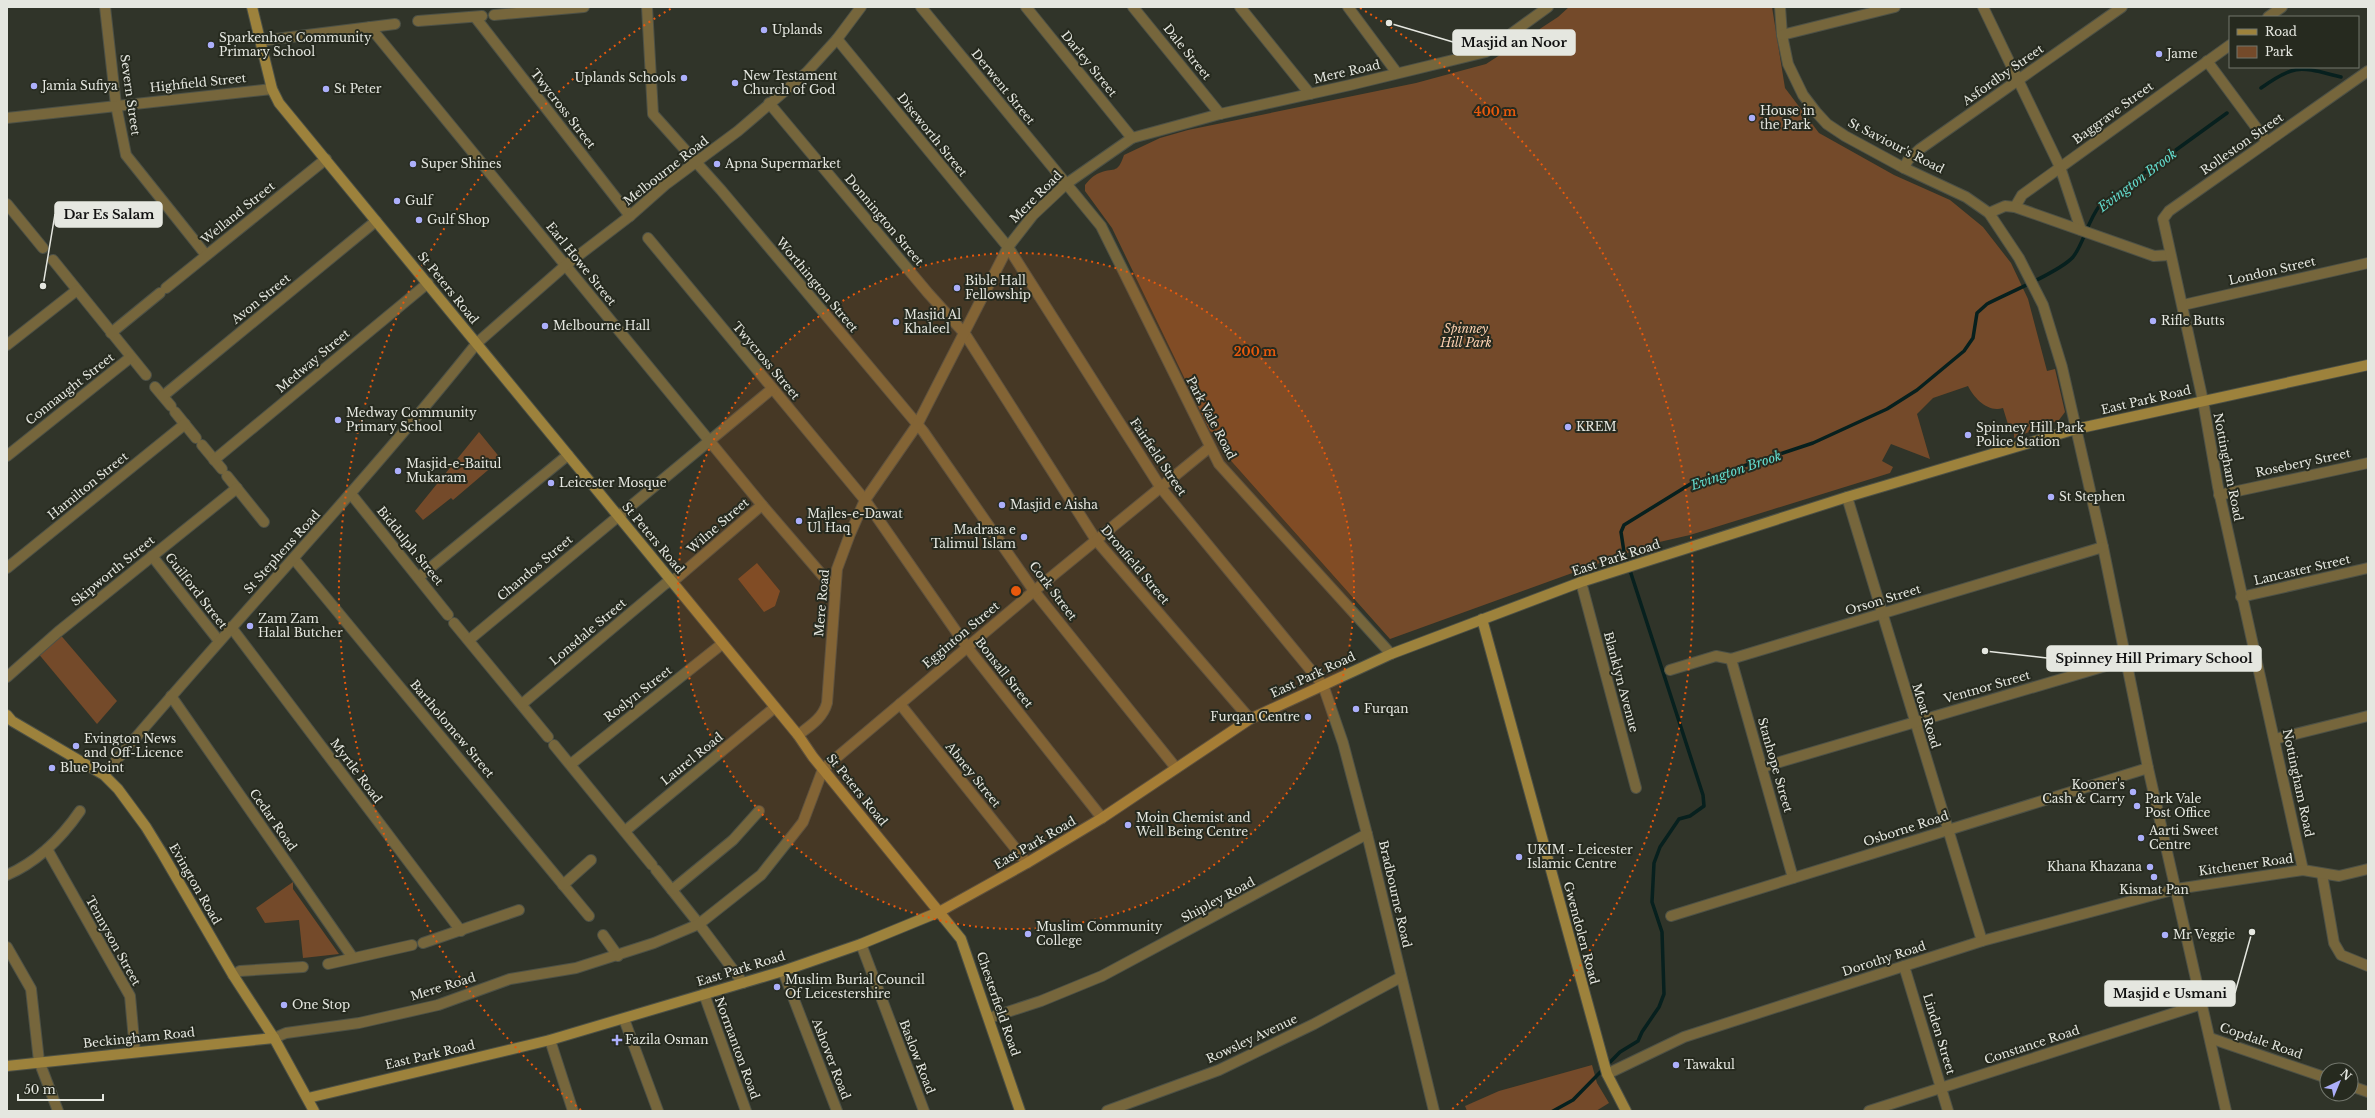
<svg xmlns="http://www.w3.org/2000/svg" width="2375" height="1118" viewBox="0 0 2375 1118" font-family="'Libre Baskerville',serif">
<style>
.green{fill:#744a2a}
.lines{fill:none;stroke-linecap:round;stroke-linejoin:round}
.stream{stroke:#07201e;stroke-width:3.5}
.street-casing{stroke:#4d5146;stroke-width:12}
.secondary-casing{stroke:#4d5146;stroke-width:12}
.street{stroke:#76663c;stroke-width:10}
.secondary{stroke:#9d823c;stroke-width:10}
.ring{fill:none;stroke:#e8590c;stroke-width:2;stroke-dasharray:2 4}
.poi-dot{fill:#acaffb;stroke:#262a1f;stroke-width:1.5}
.labels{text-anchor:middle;stroke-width:4;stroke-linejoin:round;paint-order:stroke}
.poi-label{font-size:12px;fill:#e5e7e0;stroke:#262a1f;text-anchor:start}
.street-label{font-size:12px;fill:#e5e7e0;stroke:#262a1f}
.park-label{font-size:12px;font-style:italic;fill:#fdd1b1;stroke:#262a1f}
.water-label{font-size:13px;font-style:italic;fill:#63dacc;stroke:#262a1f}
.centre{fill:#e8590c;stroke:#262a1f;stroke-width:2}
.ring-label{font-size:12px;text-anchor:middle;font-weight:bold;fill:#e8590c;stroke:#262a1f;stroke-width:4;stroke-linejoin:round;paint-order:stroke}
.leader{fill:none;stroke:#e5e7e0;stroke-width:1.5}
.callout-dot{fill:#e5e7e0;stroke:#262a1f;stroke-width:1.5}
.callout{fill:#e5e7e0;stroke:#e5e7e0;stroke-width:1.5}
.callout-label{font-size:13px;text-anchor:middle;font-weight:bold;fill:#111}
</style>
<rect width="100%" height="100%" fill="#303429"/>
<g class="green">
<path d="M1569 7H1772L1785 88 1819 133 1894 175 1950 200 1983 227 2011 263 2028 299 2047 371 2055 369 2065 412 2059 420 2014 438V433L2011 434 2003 408C1988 413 1974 398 1968 386L1933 398 1917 414 1930 459 1891 444 1882 461 1893 467 1890 473 1690 535 1655 543 1390 639 1225 454 1221 439 1218 435 1210 431 1112 228 1085 191V185C1088 181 1093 176 1097 174 1114 166 1117 176 1124 155L1160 138 1188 130 1416 83 1486 64 1558 17Z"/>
<path d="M479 432 501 459 453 500 451 498 423 520 415 511Z"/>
<path d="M757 563 780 591 775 606 764 612 738 579Z"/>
<path d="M58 632 117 701 97 724 37 652Z"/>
<path d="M293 882V889L339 954 303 958 299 920 265 923 256 908Z"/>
<path d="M1592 1065 1597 1083 1609 1103 1596 1111H1467L1465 1106 1499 1091Z"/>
</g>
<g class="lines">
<g class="stream">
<path d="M2261 88C2296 63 2300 67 2341 77"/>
<path d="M1553 1111 1573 1100 1620 1052 1638 1041 1642 1032 1659 1007 1664 994 1662 932 1652 902 1654 863 1660 847 1679 819 1690 816 1704 806 1703 795 1624 552 1621 532 1624 525 1692 483 1813 443 1887 409 1917 390 1964 351 1973 338 1977 313 1987 304C2006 294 2061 271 2073 257 2084 243 2087 222 2100 205L2227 113"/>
</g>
<g class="street-casing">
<g id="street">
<path d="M105 7 116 105 126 155 206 255"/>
<path d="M647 7 653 114 721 190 923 431 1034 591 1176 768"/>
<path d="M921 7 1101 226 1219 464 1391 654"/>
<path d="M1026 7 1132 138"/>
<path d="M1133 7 1220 114"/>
<path d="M1240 7 1310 94"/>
<path d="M1348 7 1397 73"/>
<path d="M1780 7 1782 35 1788 64 1803 95 1816 112 1827 124 1845 136 1904 168 1966 197 1989 213 2019 258 2043 305 2062 367 2103 547 2148 768 2226 1111"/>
<path d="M1983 7 2060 167 2081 230"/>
<path d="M494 15 584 7"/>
<path d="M475 17 630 216"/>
<path d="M2268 17 2282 7"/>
<path d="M418 21 482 16"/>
<path d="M370 27 762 505 835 590"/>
<path d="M1782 35 1895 7"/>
<path d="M837 39 1008 247 1161 488 1323 685 1343 743 1367 834 1434 1111"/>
<path d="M267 40 395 24"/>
<path d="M2207 61 2267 142"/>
<path d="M769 103 928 293 965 334 1096 540 1250 719"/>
<path d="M7 118 272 89"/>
<path d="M1904 168 1908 160 1920 149 2122 7"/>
<path d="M7 204 43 248"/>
<path d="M2015 207 2022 195 2230 45"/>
<path d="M1989 213 2005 206 2015 207 2154 256 2170 255"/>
<path d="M648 238 865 500 967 647 1102 818"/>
<path d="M53 260 146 375"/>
<path d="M166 288 326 159"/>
<path d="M2183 305 2368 263"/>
<path d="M111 333 160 293"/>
<path d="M477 343 566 265 630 216 665 185 738 131 807 72 837 39 861 7"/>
<path d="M7 345 77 290"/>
<path d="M155 387 171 406"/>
<path d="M163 396 376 221"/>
<path d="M175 412 196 438"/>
<path d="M202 445 222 469"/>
<path d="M7 456 131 357"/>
<path d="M214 460 428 283"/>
<path d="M227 476 264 522"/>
<path d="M351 494 448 615"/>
<path d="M2219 495 2368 463"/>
<path d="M1847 497 1982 941"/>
<path d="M152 556 219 641"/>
<path d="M294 559 589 916"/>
<path d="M7 568 185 424"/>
<path d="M419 577 568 455"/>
<path d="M1581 582 1636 788"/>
<path d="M2241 597 2368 568"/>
<path d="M454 623 548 737"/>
<path d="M231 627 461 931"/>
<path d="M469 640 772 389"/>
<path d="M1731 659 1793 878"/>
<path d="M1670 670 1716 656 1731 659 2103 547"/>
<path d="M7 677 58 632 237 488"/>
<path d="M171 696 353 958"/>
<path d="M522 704 665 584 678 577 762 505"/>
<path d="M900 704 1027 863"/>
<path d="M798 735C810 726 823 718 827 703L837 569 850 534 865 500 917 425 1008 247 1033 215 1066 184 1132 138 1220 114 1350 85 1486 52 1548 7"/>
<path d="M2275 739 2368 716"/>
<path d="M554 745 652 865"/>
<path d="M571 764 722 644"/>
<path d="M1763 767 2126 660"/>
<path d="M104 775C226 629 358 492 477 343"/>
<path d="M625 831 774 708"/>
<path d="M47 849 130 996 135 1051"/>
<path d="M656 870 699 924 743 983"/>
<path d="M2303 870 2218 487 2203 401 2163 219 2169 211 2368 71"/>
<path d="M2322 874 2334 943 2341 955 2368 966"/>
<path d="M7 875C37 862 62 837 80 811"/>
<path d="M563 885 591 860"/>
<path d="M672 890 733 840 759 811"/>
<path d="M1671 916 2148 768"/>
<path d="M603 935 618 956"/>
<path d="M423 943 519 910"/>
<path d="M861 944 924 1111"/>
<path d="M7 947 31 989 39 1061 58 1111"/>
<path d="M328 964 412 945"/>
<path d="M1904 966 1948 1111"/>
<path d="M783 971 837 1111"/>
<path d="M233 975 240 971 303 967"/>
<path d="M704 994 746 1111"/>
<path d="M989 1018 1041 1001 1102 976 1367 834"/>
<path d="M624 1019 658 1111"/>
<path d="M274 1038 286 1033 359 1023 438 1005 510 979 576 968 654 943 699 924 761 875 796 831 803 822 823 769 1034 591 1210 447"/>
<path d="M2210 1038 2327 1078"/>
<path d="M550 1040 573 1111"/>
<path d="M1607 1074 1684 1037 1904 966 1982 941 2176 889 2303 870 2339 876 2368 869"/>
<path d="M2351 1086 2368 1092"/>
<path d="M1107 1111 1219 1070 1314 1024 1401 977"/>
<path d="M1869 1111 2202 1004"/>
</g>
</g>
<g class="secondary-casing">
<g id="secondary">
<path d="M252 7 272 89 279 103 798 735 813 757 961 939 1020 1111"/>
<path d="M1482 619 1607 1074 1626 1111"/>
<path d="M7 715 12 721 104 775 118 789 146 827 162 853 233 975 274 1038 314 1111"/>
<path d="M7 1066 274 1038"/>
<path d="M308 1098 550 1040 783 971 861 944 939 912 1027 863 1102 818 1250 719 1391 654 1581 582 1847 497 2076 429 2368 365"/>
</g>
</g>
<use href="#street" class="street"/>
<use href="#secondary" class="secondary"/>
</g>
<circle cx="1016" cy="591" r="338" fill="#e8590c" fill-opacity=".12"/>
<g class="ring">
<circle cx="1016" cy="591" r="338"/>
<path d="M581 1110A677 677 0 0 1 672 8M1360 8A677 677 0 0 1 1451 1110"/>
</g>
<g class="poi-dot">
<circle cx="764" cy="30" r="4"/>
<circle cx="211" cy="45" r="4"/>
<circle cx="2159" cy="54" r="4"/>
<circle cx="684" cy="78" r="4"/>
<circle cx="735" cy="83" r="4"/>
<circle cx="34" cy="86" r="4"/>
<circle cx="326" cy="89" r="4"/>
<circle cx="1752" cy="118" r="4"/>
<circle cx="413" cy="164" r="4"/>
<circle cx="717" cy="164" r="4"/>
<circle cx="397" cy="201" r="4"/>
<circle cx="419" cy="220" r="4"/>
<circle cx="957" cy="288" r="4"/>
<circle cx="2153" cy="321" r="4"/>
<circle cx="896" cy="322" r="4"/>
<circle cx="545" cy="326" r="4"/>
<circle cx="338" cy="420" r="4"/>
<circle cx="1568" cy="427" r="4"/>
<circle cx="1968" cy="435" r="4"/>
<circle cx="398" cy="471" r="4"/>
<circle cx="551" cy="483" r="4"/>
<circle cx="2051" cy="497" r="4"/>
<circle cx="1002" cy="505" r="4"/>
<circle cx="799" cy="521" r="4"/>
<circle cx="1024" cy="537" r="4"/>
<circle cx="250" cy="626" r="4"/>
<circle cx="1356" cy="709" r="4"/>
<circle cx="1308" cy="717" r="4"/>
<circle cx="76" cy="746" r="4"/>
<circle cx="52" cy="768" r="4"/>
<circle cx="2133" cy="792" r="4"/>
<circle cx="2137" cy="806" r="4"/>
<circle cx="1128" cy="825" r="4"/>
<circle cx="2141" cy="838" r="4"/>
<circle cx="1519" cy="857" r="4"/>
<circle cx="2150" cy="867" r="4"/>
<circle cx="2154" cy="877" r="4"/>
<circle cx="1028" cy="934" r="4"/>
<circle cx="2165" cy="935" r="4"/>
<circle cx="777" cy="987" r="4"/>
<circle cx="284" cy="1005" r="4"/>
<path d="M615 1034h4v4h4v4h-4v4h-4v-4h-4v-4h4z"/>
<circle cx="1676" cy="1065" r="4"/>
</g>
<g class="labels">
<g class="poi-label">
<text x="772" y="34">Uplands</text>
<text x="219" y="42">Sparkenhoe Community<tspan x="219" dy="14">Primary School</tspan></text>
<text x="2167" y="58">Jame</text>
<text x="743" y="80">New Testament<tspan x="743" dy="14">Church of God</tspan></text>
<text x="676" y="82" text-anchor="end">Uplands Schools</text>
<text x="42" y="90">Jamia Sufiya</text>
<text x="334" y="93">St Peter</text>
<text x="1760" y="115">House in<tspan x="1760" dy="14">the Park</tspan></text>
<text x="421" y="168">Super Shines</text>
<text x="725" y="168">Apna Supermarket</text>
<text x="405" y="205">Gulf</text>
<text x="427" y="224">Gulf Shop</text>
<text x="965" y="285">Bible Hall<tspan x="965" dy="14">Fellowship</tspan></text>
<text x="904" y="319">Masjid Al<tspan x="904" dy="14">Khaleel</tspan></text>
<text x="2161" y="325">Rifle Butts</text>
<text x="553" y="330">Melbourne Hall</text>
<text x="346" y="417">Medway Community<tspan x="346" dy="14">Primary School</tspan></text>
<text x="1576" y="431">KREM</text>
<text x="1976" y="432">Spinney Hill Park<tspan x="1976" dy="14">Police Station</tspan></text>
<text x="406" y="468">Masjid-e-Baitul<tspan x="406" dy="14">Mukaram</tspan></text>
<text x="559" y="487">Leicester Mosque</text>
<text x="2059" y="501">St Stephen</text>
<text x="1010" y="509">Masjid e Aisha</text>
<text x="807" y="518">Majles-e-Dawat<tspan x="807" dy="14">Ul Haq</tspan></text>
<text x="1016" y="534" text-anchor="end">Madrasa e<tspan x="1016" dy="14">Talimul Islam</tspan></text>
<text x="258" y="623">Zam Zam<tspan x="258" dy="14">Halal Butcher</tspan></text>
<text x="1364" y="713">Furqan</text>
<text x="1300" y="721" text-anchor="end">Furqan Centre</text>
<text x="84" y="743">Evington News<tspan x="84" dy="14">and Off-Licence</tspan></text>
<text x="60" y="772">Blue Point</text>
<text x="2125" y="789" text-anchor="end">Kooner's<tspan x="2125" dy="14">Cash &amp; Carry</tspan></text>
<text x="2145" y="803">Park Vale<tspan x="2145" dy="14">Post Office</tspan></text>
<text x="1136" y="822">Moin Chemist and<tspan x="1136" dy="14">Well Being Centre</tspan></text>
<text x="2149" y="835">Aarti Sweet<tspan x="2149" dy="14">Centre</tspan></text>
<text x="1527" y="854">UKIM - Leicester<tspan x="1527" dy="14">Islamic Centre</tspan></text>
<text x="2142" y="871" text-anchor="end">Khana Khazana</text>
<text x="2154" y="894" text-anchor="middle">Kismat Pan</text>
<text x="1036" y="931">Muslim Community<tspan x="1036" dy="14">College</tspan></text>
<text x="2173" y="939">Mr Veggie</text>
<text x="785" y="984">Muslim Burial Council<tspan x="785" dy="14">Of Leicestershire</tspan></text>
<text x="292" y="1009">One Stop</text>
<text x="625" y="1044">Fazila Osman</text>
<text x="1684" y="1069">Tawakul</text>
</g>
<g class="street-label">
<text transform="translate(1187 52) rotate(51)" y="4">Dale Street</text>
<text transform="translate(1089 64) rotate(51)" y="4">Darley Street</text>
<text transform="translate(1347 72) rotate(-13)" y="4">Mere Road</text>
<text transform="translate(2003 75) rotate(-35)" y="4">Asfordby Street</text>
<text transform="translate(198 83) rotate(-6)" y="4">Highfield Street</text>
<text transform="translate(1003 87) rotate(51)" y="4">Derwent Street</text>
<text transform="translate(130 95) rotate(82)" y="4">Severn Street</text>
<text transform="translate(563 109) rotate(52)" y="4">Twycross Street</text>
<text transform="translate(2113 113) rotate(-36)" y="4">Baggrave Street</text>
<text transform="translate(932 135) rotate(51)" y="4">Diseworth Street</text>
<text transform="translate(2242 144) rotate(-35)" y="4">Rolleston Street</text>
<text transform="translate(1896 146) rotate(27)" y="4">St Saviour's Road</text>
<text transform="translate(666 171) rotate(-38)" y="4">Melbourne Road</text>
<text transform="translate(1036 197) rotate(-45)" y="4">Mere Road</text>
<text transform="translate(238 213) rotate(-39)" y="4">Welland Street</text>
<text transform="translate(884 220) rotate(50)" y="4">Donnington Street</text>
<text transform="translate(581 264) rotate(51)" y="4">Earl Howe Street</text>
<text transform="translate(2272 271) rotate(-13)" y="4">London Street</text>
<text transform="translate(817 285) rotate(50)" y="4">Worthington Street</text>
<text transform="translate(448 288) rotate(51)" y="4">St Peters Road</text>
<text transform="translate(261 299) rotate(-39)" y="4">Avon Street</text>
<text transform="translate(313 361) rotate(-40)" y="4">Medway Street</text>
<text transform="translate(766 361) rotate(50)" y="4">Twycross Street</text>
<text transform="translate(70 389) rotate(-38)" y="4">Connaught Street</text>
<text transform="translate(2146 400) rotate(-13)" y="4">East Park Road</text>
<text transform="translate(1211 418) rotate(62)" y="4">Park Vale Road</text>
<text transform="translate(1158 457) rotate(56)" y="4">Fairfield Street</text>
<text transform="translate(2303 463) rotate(-12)" y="4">Rosebery Street</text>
<text transform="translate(2228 467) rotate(79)" y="4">Nottingham Road</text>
<text transform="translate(88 486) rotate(-39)" y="4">Hamilton Street</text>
<text transform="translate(718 526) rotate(-41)" y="4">Wilne Street</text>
<text transform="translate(653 538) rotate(50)" y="4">St Peters Road</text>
<text transform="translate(410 546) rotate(51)" y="4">Biddulph Street</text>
<text transform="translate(282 552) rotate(-48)" y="4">St Stephens Road</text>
<text transform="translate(1616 558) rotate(-18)" y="4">East Park Road</text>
<text transform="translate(1135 565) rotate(50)" y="4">Dronfield Street</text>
<text transform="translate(535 568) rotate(-40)" y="4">Chandos Street</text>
<text transform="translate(2302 570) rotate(-13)" y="4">Lancaster Street</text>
<text transform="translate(113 571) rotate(-39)" y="4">Skipworth Street</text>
<text transform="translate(196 591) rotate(52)" y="4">Guilford Street</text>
<text transform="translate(1053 591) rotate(53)" y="4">Cork Street</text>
<text transform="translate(1883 600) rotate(-17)" y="4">Orson Street</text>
<text transform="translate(822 603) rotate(-85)" y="4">Mere Road</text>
<text transform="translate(588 632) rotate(-40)" y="4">Lonsdale Street</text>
<text transform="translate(961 635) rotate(-40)" y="4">Egginton Street</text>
<text transform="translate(1004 673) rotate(52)" y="4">Bonsall Street</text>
<text transform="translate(1313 675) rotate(-25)" y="4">East Park Road</text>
<text transform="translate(1621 682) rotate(75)" y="4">Blanklyn Avenue</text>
<text transform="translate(1987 687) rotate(-16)" y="4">Ventnor Street</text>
<text transform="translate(638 694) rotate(-38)" y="4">Roslyn Street</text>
<text transform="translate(1926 716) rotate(73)" y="4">Moat Road</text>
<text transform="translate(452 729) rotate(50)" y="4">Bartholomew Street</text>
<text transform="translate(692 759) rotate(-39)" y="4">Laurel Road</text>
<text transform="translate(1775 765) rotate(74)" y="4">Stanhope Street</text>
<text transform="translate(356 771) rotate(53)" y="4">Myrtle Road</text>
<text transform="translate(973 775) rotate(51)" y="4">Abney Street</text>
<text transform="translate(2298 783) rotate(78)" y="4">Nottingham Road</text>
<text transform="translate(857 790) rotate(51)" y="4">St Peters Road</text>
<text transform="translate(273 820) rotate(55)" y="4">Cedar Road</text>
<text transform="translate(1906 829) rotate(-18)" y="4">Osborne Road</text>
<text transform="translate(1035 843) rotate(-30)" y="4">East Park Road</text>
<text transform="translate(2246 865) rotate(-8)" y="4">Kitchener Road</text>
<text transform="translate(195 884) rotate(60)" y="4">Evington Road</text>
<text transform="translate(1395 894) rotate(77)" y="4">Bradbourne Road</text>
<text transform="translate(1218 900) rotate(-28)" y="4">Shipley Road</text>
<text transform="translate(1581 933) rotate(75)" y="4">Gwendolen Road</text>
<text transform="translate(113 941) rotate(61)" y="4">Tennyson Street</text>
<text transform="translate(1884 959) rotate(-18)" y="4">Dorothy Road</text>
<text transform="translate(741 969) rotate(-17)" y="4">East Park Road</text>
<text transform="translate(443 987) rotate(-17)" y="4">Mere Road</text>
<text transform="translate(998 1004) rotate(71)" y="4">Chesterfield Road</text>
<text transform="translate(1939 1034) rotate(73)" y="4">Linden Street</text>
<text transform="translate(139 1038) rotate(-6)" y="4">Beckingham Road</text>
<text transform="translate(1252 1039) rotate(-25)" y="4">Rowsley Avenue</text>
<text transform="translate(2261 1041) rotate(19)" y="4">Copdale Road</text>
<text transform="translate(2032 1045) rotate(-18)" y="4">Constance Road</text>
<text transform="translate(737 1048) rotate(70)" y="4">Normanton Road</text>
<text transform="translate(430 1055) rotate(-13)" y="4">East Park Road</text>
<text transform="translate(917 1057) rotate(69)" y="4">Baslow Road</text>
<text transform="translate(831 1059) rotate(69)" y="4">Ashover Road</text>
</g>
<g class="park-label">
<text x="1466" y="333">Spinney<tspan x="1466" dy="14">Hill Park</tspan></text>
</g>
<g class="water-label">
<text transform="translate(2137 180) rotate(-37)" y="5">Evington Brook</text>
<text transform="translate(1736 470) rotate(-19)" y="5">Evington Brook</text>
</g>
</g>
<circle cx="1016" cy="591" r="6" class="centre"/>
<g class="ring-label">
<text x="1495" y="116">400 m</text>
<text x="1255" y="356">200 m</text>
</g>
<path class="leader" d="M1389 23L1453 42M43 286L55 214M1985 651L2047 658M2252 932L2235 993"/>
<g class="callout-dot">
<circle cx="1389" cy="23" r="4"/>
<circle cx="43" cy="286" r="4"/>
<circle cx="1985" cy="651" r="4"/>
<circle cx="2252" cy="932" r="4"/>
</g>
<g class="callout">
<rect x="1453" y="30" width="122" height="25" rx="4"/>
<rect x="55" y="202" width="107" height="25" rx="4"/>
<rect x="2047" y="646" width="214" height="25" rx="4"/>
<rect x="2105" y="981" width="130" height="25" rx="4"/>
</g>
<g class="callout-label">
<text x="1514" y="47">Masjid an Noor</text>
<text x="109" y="219">Dar Es Salam</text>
<text x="2154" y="663">Spinney Hill Primary School</text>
<text x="2170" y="998">Masjid e Usmani</text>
</g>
<rect width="2375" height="1118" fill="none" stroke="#e5e7e0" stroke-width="16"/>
<rect x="2229" y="16" width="130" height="52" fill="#262a1f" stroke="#72766c"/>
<rect x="2237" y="29" width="20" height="6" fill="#9d823c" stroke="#72766c"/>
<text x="2265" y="36" font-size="12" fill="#e5e7e0">Road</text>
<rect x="2237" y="46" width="20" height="12" fill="#744a2a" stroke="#72766c"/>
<text x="2265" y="56" font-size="12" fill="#e5e7e0">Park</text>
<g transform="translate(2339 1082) rotate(44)"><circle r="19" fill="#262a1f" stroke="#72766c"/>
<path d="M0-3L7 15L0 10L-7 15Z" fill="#acaffb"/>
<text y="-6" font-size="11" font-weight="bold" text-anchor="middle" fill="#e5e7e0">N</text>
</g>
<path d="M18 1094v6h85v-6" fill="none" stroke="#e5e7e0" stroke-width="2"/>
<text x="24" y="1094" font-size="12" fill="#e5e7e0" stroke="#262a1f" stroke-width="3" paint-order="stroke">50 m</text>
</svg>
